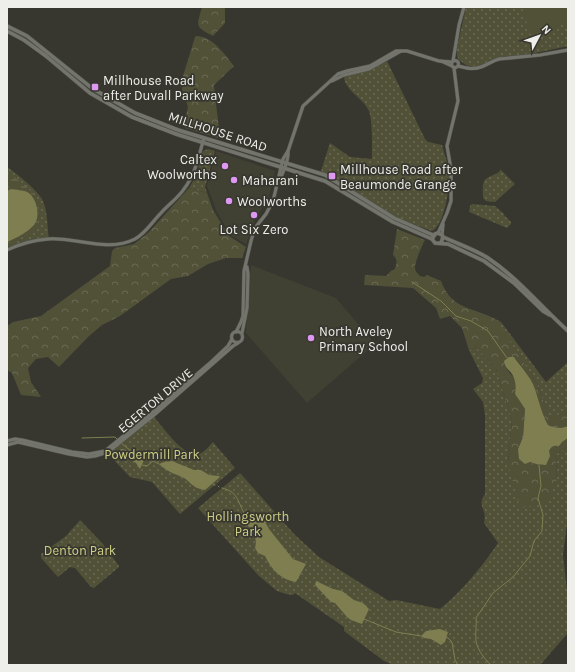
<svg xmlns="http://www.w3.org/2000/svg" width="575" height="672" viewBox="0 0 575 672" font-family="Karla,sans-serif">
<style>
.built{fill:#404033}
.grass{fill:url(#grass-dots)}
.forest{fill:url(#forest-crowns)}
.wetland{fill:url(#wetland-marsh)}
.garden{fill:#515138}
.water{fill:#7e7e51}
.lines{fill:none;stroke-linecap:round;stroke-linejoin:round}
.stream{stroke:#7e7e51;stroke-width:1}
.tertiary-casing{stroke:#54544f;stroke-width:4}
.secondary-casing{stroke:#54544f;stroke-width:4.5}
.tertiary{stroke:#73746c;stroke-width:3}
.secondary{stroke:#73746c;stroke-width:3.5}
.poi-dot{fill:#de98f2;stroke:#373730;stroke-width:1.5}
.labels{text-anchor:middle;stroke-width:3.5;stroke-linejoin:round;paint-order:stroke}
.poi-label{font-size:13px;fill:#eeeeea;stroke:#373730;text-anchor:start}
.street-label{font-size:13px;fill:#eeeeea;stroke:#373730}
.park-label{font-size:13px;fill:#cfcf86;stroke:#373730}
</style>
<defs>
<pattern id="grass-dots" width="8" height="8" patternUnits="userSpaceOnUse"><rect width="8" height="8" fill="#515138"/><path d="M2 2h.1M6 6h.1" fill="none" stroke="#6a6a55" stroke-width="1.8" stroke-linecap="round"/></pattern>
<pattern id="forest-crowns" width="20" height="18" patternUnits="userSpaceOnUse"><rect width="20" height="18" fill="#515138"/><path d="M2 6a3 3 0 1 1 6 0M12 15a3 3 0 1 1 6 0" fill="none" stroke="#6a6a55"/></pattern>
<pattern id="wetland-marsh" width="20" height="14" patternUnits="userSpaceOnUse"><rect width="20" height="14" fill="#515138"/><path d="M1 5h8M5 5V1M11 12h8M15 12V8" fill="none" stroke="#6a6a55"/></pattern>
</defs>
<rect width="100%" height="100%" fill="#373730"/>
<g class="built">
<path d="M216 151 275 171 269 197 256 218 246 244 230 235 216 210 207 186Z"/>
<path d="M251 265 336 298 375 344 307 403 246 333Z"/>
</g>
<g class="grass">
<path d="M466 7H568V46L531 54 500 58 479 66 472 67 466 65 459 60 457 56V48Z"/>
<path d="M387 61 425 139 428 142 442 145C444 154 448 163 449 172 450 185 445 225 432 231L399 219 322 173 321 171 330 143 350 157 372 159C372 149 373 117 368 109 362 98 345 90 344 77L345 75 369 70Z"/>
<path d="M208 149 215 151 205 187 207 193 189 188 196 176 203 151Z"/>
<path d="M7 167C16 173 36 189 42 199 48 210 47 227 49 239L18 245 7 250Z"/>
<path d="M500 169 515 184 495 202 486 201 483 198C483 193 482 186 484 181 485 178 497 174 500 171Z"/>
<path d="M472 204 495 206 504 214V215L511 222V224L507 228 469 212 470 206Z"/>
<path d="M501 322 546 382 568 362V413L549 417 537 384 498 324Z"/>
<path d="M476 347 496 369 512 420 508 463 557 478 556 454 568 446V516L563 555 568 599V633L540 665H393L384 661 344 631V627L295 593 293 595 286 594 277 591 259 576 198 508 240 473 294 534 319 557 389 601 396 600 440 609C463 590 481 568 498 543L484 523C488 508 476 508 485 494V415L483 402 473 389 482 383 483 378 469 350Z"/>
<path d="M154 417C163 427 184 458 198 454 204 453 209 446 213 442L235 468 180 514 152 482 130 477 108 454Z"/>
<path d="M80 520 103 544 119 566V567L94 588 91 587 75 568 70 567 58 577 41 558V554L66 536Z"/>
</g>
<g class="forest">
<path d="M202 7H225V23L213 36C194 26 197 26 202 7Z"/>
<path d="M196 36C214 37 224 54 234 66L214 85 215 96 220 136 218 138 185 128 184 125 188 107 182 89 183 76 195 37Z"/>
<path d="M189 188 207 193 213 210 229 236 246 247 242 258H226L208 264 188 276 171 279 120 316 102 325 89 336 59 367 48 357 36 359 28 368 31 382 41 397 21 395 12 373 7 370V326L13 322 41 316 110 266 112 251 115 248 134 244 149 232Z"/>
<path d="M397 229 425 240C422 245 415 262 415 268 415 271 418 274 420 276L424 277 427 275 441 281C452 312 477 307 501 322L499 324 537 384 549 416 568 413V426C561 429 555 428 548 425 542 414 539 401 535 389 531 378 522 366 514 357L504 364C511 378 518 375 515 394L525 409 523 437 518 449 530 462 536 464 551 447 568 438V446L556 454 557 479 548 503 520 508 508 463 512 420 496 369 476 347 469 350 462 328 450 316 440 319 436 308 413 288 364 285 365 275 386 276 392 270H394C397 264 398 260 393 255Z"/>
</g>
<path class="wetland" d="M7 172C17 179 31 188 37 199 40 204 40 209 40 214 39 232 21 238 7 244Z"/>
<path class="garden" d="M522 7H567L568 23 530 34Z"/>
<g class="water">
<path d="M11 189C16 190 23 190 27 192 37 197 41 217 34 225 27 233 16 238 7 242V191Z"/>
<path d="M509 357H514C521 367 531 377 535 389 539 401 542 414 548 425 555 428 561 429 568 426V438L562 442 559 446C554 445 551 446 549 451L550 456 546 465 536 464 530 462 525 464 519 459 518 449 523 437 525 409 515 394C516 387 516 381 512 374 509 369 505 369 504 361Z"/>
<path d="M121 449 133 451 134 454H138L144 460 140 469 136 463 127 457 124 459H122L121 454 119 452Z"/>
<path d="M172 461 194 470H201L209 475 219 476 220 477 205 490C202 489 197 489 194 486 190 484 188 480 184 478 175 474 166 471 159 464L164 462Z"/>
<path d="M244 513 264 520 269 529 293 559 306 564 296 582C281 580 271 569 265 556L258 553 255 548C258 537 252 529 244 522Z"/>
<path d="M316 581 333 589 342 591 354 600 363 603 369 609 362 624 351 620 347 617 335 603 331 602 315 585Z"/>
<path d="M440 629 448 632 445 642 441 645 431 639 424 638 421 636 426 631Z"/>
</g>
<g class="lines">
<g class="stream">
<path d="M412 282 441 301 456 316 471 321 488 331 507 358"/>
<path d="M82 438 115 437 117 439"/>
<path d="M121 443 131 451"/>
<path d="M142 465 147 466 153 461 159 464"/>
<path d="M213 484 215 485"/>
<path d="M218 486 219 487"/>
<path d="M222 488C238 492 237 500 244 513"/>
<path d="M364 619 396 632 421 636"/>
<path d="M447 637 452 642 455 660 458 665"/>
<path d="M491 665C484 658 478 651 476 641 475 633 477 625 476 618L493 593 513 577 530 556 534 541 542 531 543 515 538 498 541 486 539 465"/>
</g>
<g class="tertiary-casing">
<g id="tertiary">
<circle cx="455" cy="64" r="3.5"/>
<path d="M441 61 452 66"/>
<path d="M453 61 459 25 464 7"/>
<path d="M458 66C466 68 473 70 481 67 487 65 492 61 499 59L540 55 568 50"/>
<path d="M332 81 344 75 369 69 401 51"/>
<path d="M278 182C283 174 289 159 288 151"/>
<path d="M438 233 447 213 451 201V169L447 146 458 101 454 68"/>
<path d="M442 235 443 224"/>
<path d="M7 250C20 244 34 240 48 239 77 237 107 253 135 239 146 233 152 222 161 213 168 205 178 198 184 189 195 175 199 155 204 138"/>
<circle cx="237" cy="337" r="5.5"/>
<path d="M236 332 241 322 243 316 244 271 251 241 255 228 266 214 273 201 283 159 288 151 303 106 338 74 347 71 370 66 396 51H407L439 61 452 62"/>
<path d="M242 333 247 308 248 274 247 267"/>
<path d="M7 441 15 439 22 440 72 452 89 454 105 451 152 413 210 363 228 346 232 339"/>
<path d="M7 445 18 442 69 454 87 457 95 456 108 452 154 415 233 346 238 343"/>
</g>
</g>
<g class="secondary-casing">
<g id="secondary">
<path d="M7 26 27 36 93 89 135 113 178 130 325 175 394 218 433 235"/>
<path d="M7 31 24 40 46 56 90 93 132 117 176 134 325 181 393 222 432 239"/>
<path d="M443 237C458 244 474 249 488 258 519 279 541 307 568 331"/>
<path d="M441 243 443 237 442 235 438 233 435 234 432 239 435 243 448 244 484 261 514 283 543 311 550 315"/>
</g>
</g>
<use href="#tertiary" class="tertiary"/>
<use href="#secondary" class="secondary"/>
</g>
<g class="poi-dot">
<rect x="91" y="83" width="8" height="8" rx="2"/>
<circle cx="225" cy="166" r="4"/>
<rect x="328" y="172" width="8" height="8" rx="2"/>
<circle cx="234" cy="180" r="4"/>
<circle cx="229" cy="201" r="4"/>
<circle cx="254" cy="215" r="4"/>
<circle cx="311" cy="338" r="4"/>
</g>
<g class="labels">
<g class="poi-label">
<text x="103" y="85">Millhouse Road<tspan x="103" dy="15">after Duvall Parkway</tspan></text>
<text x="217" y="164" text-anchor="end">Caltex<tspan x="217" dy="15">Woolworths</tspan></text>
<text x="340" y="174">Millhouse Road after<tspan x="340" dy="15">Beaumonde Grange</tspan></text>
<text x="242" y="185">Maharani</text>
<text x="237" y="206">Woolworths</text>
<text x="254" y="234" text-anchor="middle">Lot Six Zero</text>
<text x="319" y="336">North Aveley<tspan x="319" dy="15">Primary School</tspan></text>
</g>
<g class="street-label">
<text transform="translate(218 131) rotate(18)" y="5">MILLHOUSE ROAD</text>
<text transform="translate(155 400) rotate(-40)" y="5">EGERTON DRIVE</text>
</g>
<g class="park-label">
<text x="152" y="459">Powdermill Park</text>
<text x="248" y="521">Hollingsworth<tspan x="248" dy="15">Park</tspan></text>
<text x="80" y="555">Denton Park</text>
</g>
</g>
<rect width="575" height="672" fill="none" stroke="#eeeeea" stroke-width="16"/>
<g transform="translate(539 36) rotate(49)" stroke="#373730" stroke-width="3" paint-order="stroke">
<path d="M0-3L7 15L0 10L-7 15Z" fill="#eeeeea"/>
<text y="-6" font-size="11" font-weight="bold" text-anchor="middle" fill="#eeeeea">N</text>
</g>
</svg>
